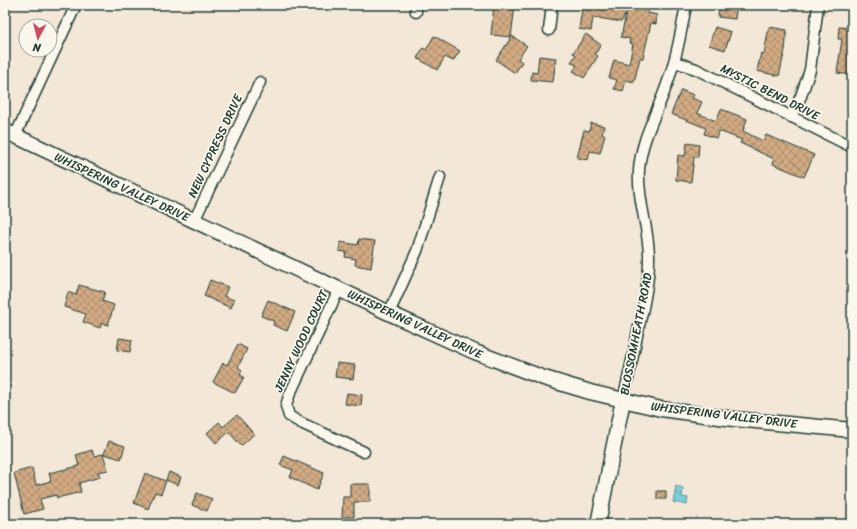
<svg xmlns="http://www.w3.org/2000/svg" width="857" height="529" viewBox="0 0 857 529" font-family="Sriracha,sans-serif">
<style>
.water{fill:url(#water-waves);stroke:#589498}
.building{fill:url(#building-cross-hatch);stroke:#1f3d34}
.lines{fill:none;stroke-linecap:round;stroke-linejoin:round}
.street-casing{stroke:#1f3d34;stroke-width:13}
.secondary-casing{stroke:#1f3d34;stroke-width:17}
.street{stroke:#fbf7ec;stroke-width:10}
.secondary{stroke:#fbf7ec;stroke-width:14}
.labels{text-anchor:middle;stroke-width:3.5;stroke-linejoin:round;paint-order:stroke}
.street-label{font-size:12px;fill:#1f3d34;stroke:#fbf7ec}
</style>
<defs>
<pattern id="water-waves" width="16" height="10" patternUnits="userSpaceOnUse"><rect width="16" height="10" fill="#7eceda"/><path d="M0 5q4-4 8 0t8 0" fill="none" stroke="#67a8b2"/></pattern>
<pattern id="building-cross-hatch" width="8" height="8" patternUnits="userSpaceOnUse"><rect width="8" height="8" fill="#d2ab84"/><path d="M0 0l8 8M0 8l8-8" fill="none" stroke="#aa8c6d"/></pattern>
</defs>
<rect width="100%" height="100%" fill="#f3e8d7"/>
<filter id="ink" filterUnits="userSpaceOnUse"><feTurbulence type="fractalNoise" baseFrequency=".025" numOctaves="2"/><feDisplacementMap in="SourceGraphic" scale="8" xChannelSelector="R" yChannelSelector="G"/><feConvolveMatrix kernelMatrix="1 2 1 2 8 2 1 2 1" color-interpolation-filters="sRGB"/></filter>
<g filter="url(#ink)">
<path class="water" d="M676 486 683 488 682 497 688 498 687 505 673 502Z"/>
<g class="building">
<path d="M494 5H515L511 37 491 35Z"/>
<path d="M594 5H615V8L631 10 632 5H649L648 13 657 15 656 24 651 23 643 58H640L634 82 626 80 623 91 614 89 617 80 609 78 614 60 629 64 633 44 629 43 630 39 621 37 626 14 621 22 593 17 591 31 579 29 582 9 593 10Z"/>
<path d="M719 5H737L735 19 718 17Z"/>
<path d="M715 27 731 32 725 50 709 45Z"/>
<path d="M769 27 787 30 785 50 779 76 757 71 761 53 764 54Z"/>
<path d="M839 27 852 28V75L837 73 842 39H838Z"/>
<path d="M586 34 601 45 595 54 598 56 584 78 573 71 577 66 571 62 576 55 573 53Z"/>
<path d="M434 36 460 51 453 61 445 57 437 70 417 58 423 48 426 50Z"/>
<path d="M512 36 527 46 518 59 522 62 515 73 496 60Z"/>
<path d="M539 56 556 58 553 82 531 80 532 72 537 73Z"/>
<path d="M681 90 694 95 692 98 702 102 697 113 716 121 721 109 747 119 743 131 763 141 766 135 814 155 804 177 773 164 774 159 740 143 742 140 719 131 716 138 704 134 706 128 671 114Z"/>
<path d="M591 123 604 126 602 134 605 135 600 153 590 151 588 160 577 158 584 130 589 131Z"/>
<path d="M687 143 699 145 698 157H694L691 182 676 180 678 155 685 156Z"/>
<path d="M359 239 375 241 371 268 355 265 356 259 345 257 346 252 339 251 340 242 358 245Z"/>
<path d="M210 280 228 287 224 296 234 300 231 308 204 296Z"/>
<path d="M79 285 105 292 102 301 114 305 108 325 102 323 100 328 83 322 86 314 64 307 68 292 76 295Z"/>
<path d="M268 300 295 312 287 331 273 325 274 321 261 316Z"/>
<path d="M119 338 132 340 130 352 117 350Z"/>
<path d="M238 344 247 349 238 367 242 370 240 375 244 377 235 393 213 382 223 363 227 365Z"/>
<path d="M337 363 355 365 353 379 335 377Z"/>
<path d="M347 393 362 395 361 406 345 404Z"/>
<path d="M237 415 254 434 241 446 229 432 216 443 207 433 219 422 223 427Z"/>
<path d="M109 441 125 446 121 459 104 454Z"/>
<path d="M92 450 94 456 103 454 108 470 98 472 100 477 79 483 81 492 57 498 56 495 40 499 43 509 24 514 14 473 32 468 36 485 51 481 49 473 79 466 76 455Z"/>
<path d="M284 456 324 473 317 490 290 477 293 470 280 465Z"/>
<path d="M169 472 181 477 178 485 166 480Z"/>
<path d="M145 473 166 481 161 494 155 492 148 509 134 503Z"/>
<path d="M350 484H370V502H354V517H342L343 497H350Z"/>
<rect x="657" y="491" width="9" height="8"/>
<path d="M197 493 212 499 207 511 192 505Z"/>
</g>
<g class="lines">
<g class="street-casing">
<g id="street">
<path d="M416 12V5"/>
<path d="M549 30 552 5"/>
<path d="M675 62 696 69 852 147"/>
<path d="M791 117 801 96 810 70 818 5"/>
<path d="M15 136 76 5"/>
<path d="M194 221 260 82"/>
<path d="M339 289 289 396 286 406 289 416 301 423 364 452"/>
<path d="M389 313 417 251 440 177"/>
<path d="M623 400C629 376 634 351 639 326 644 305 649 282 649 260 650 230 637 201 639 170 641 140 656 115 666 87 676 60 681 33 686 5"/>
</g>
</g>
<g class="secondary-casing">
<g id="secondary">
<path d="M5 131 389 313 475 352 544 378 590 392 661 409 734 419 852 430"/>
<path d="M598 524 623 400"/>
</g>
</g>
<use href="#street" class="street"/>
<use href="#secondary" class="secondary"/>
</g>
</g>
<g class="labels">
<g class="street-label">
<text transform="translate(770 92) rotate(27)" y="4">MYSTIC BEND DRIVE</text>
<text transform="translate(215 146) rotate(-65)" y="4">NEW CYPRESS DRIVE</text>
<text transform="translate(122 187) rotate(25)" y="4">WHISPERING VALLEY DRIVE</text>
<text transform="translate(415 324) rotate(25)" y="4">WHISPERING VALLEY DRIVE</text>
<text transform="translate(636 334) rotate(-79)" y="4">BLOSSOMHEATH ROAD</text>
<text transform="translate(301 341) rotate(-65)" y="4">JENNY WOOD COURT</text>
<text transform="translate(724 415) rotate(7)" y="4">WHISPERING VALLEY DRIVE</text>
</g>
</g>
<rect width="857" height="529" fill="none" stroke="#fbf7ec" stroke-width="20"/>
<rect x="10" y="10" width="837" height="509" fill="none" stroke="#1f3d34" stroke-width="1.5" filter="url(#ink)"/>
<g transform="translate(38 38) rotate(187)"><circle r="19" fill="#fbf7ec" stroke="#a3ada2"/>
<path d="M0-3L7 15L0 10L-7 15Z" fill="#d1495b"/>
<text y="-6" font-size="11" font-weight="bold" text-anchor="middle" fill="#1f3d34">N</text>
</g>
</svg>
